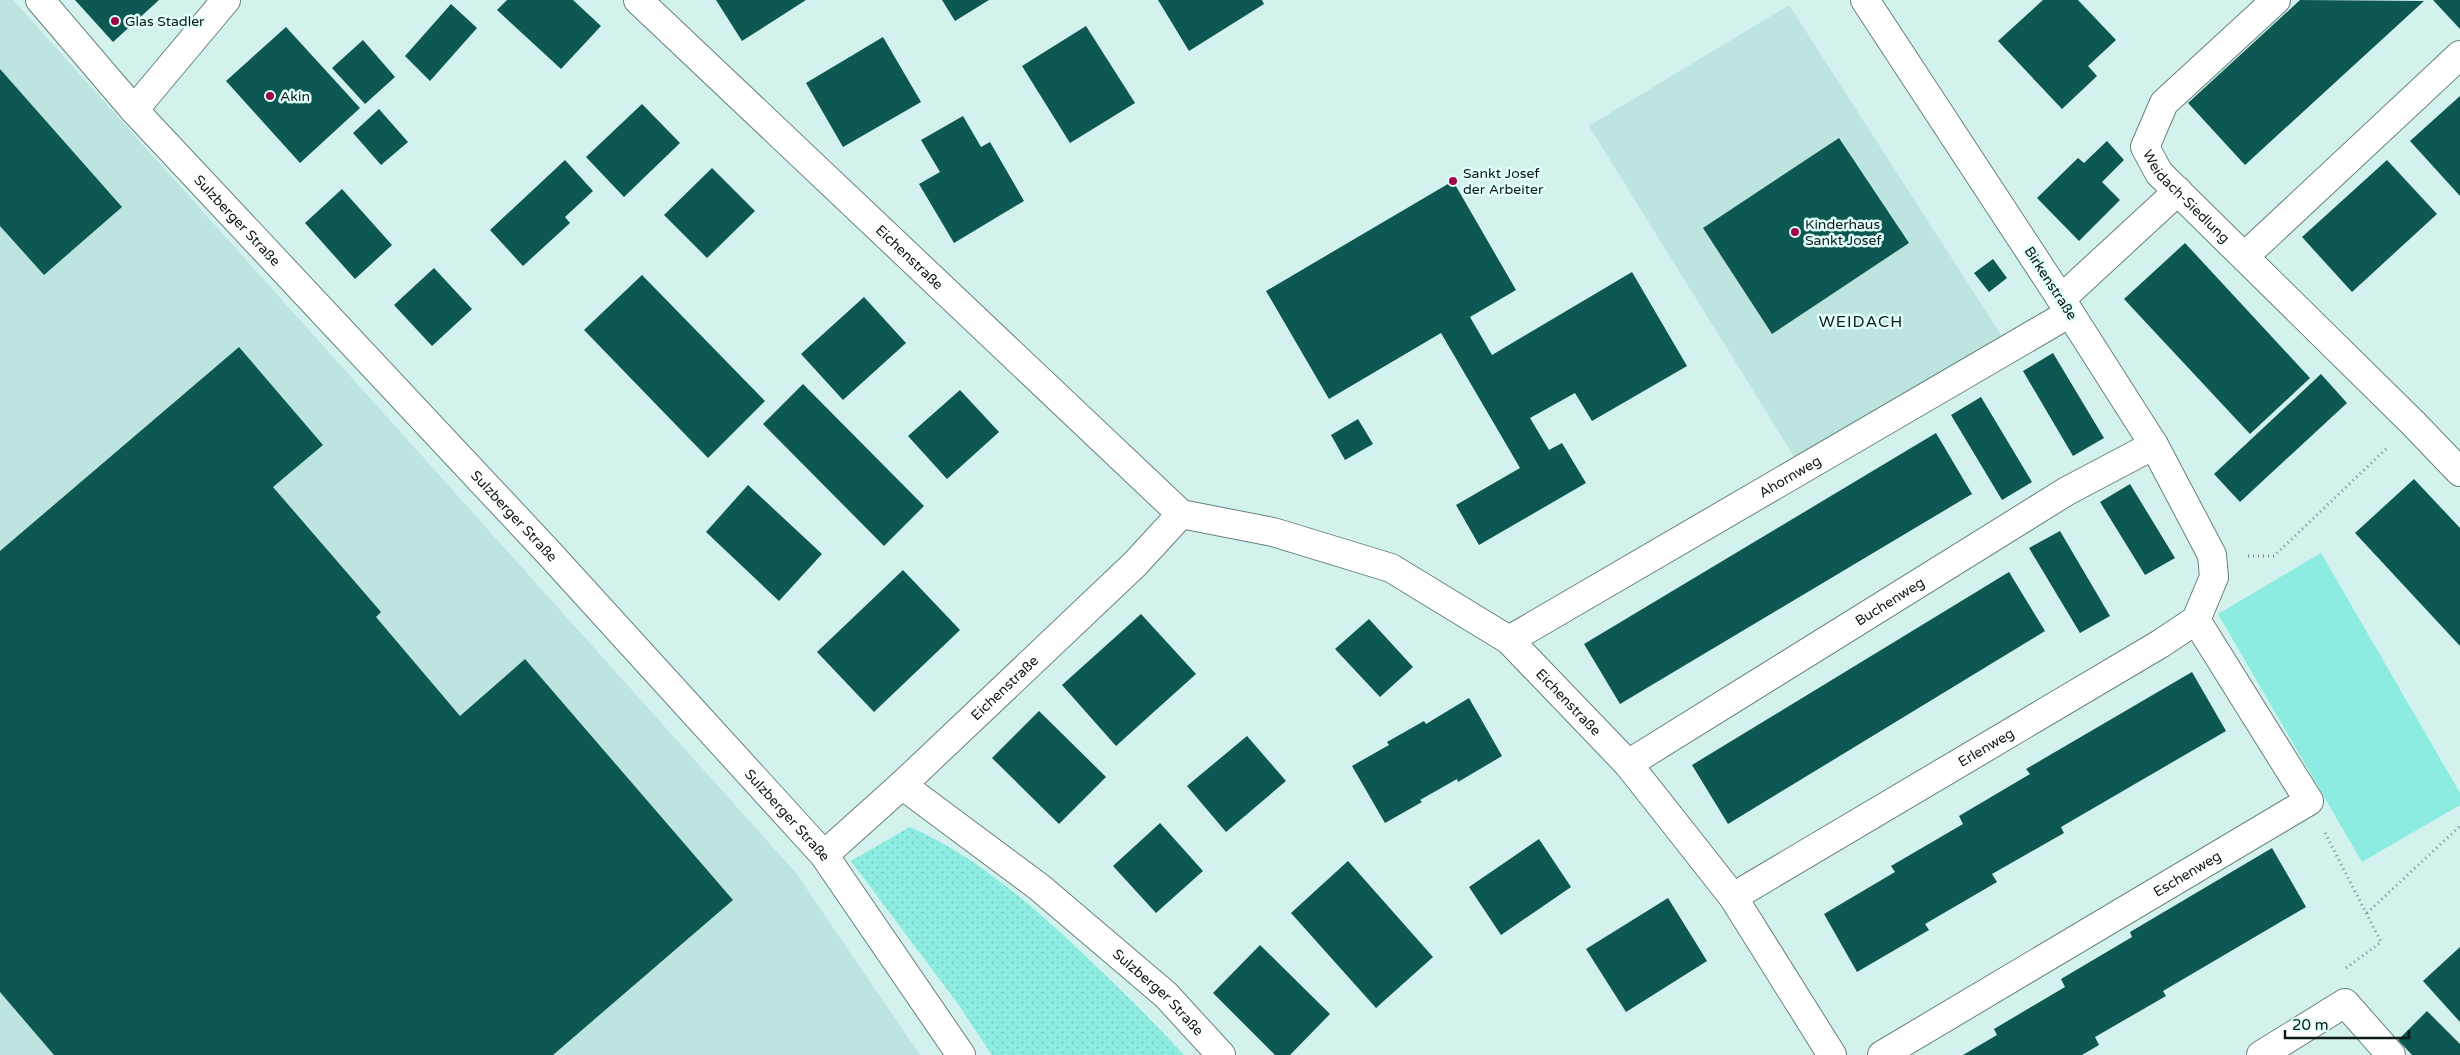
<svg xmlns="http://www.w3.org/2000/svg" width="2460" height="1055" viewBox="0 0 2460 1055" font-family="'Varela Round',sans-serif">
<style>
.built{fill:#bee4df}
.grass{fill:url(#grass-dots)}
.green{fill:#8cece1}
.building{fill:#0d5852}
.lines{fill:none;stroke-linecap:round;stroke-linejoin:round}
.street-casing{stroke:#67827e;stroke-width:30}
.secondary-casing{stroke:#67827e;stroke-width:30}
.path{stroke:#778c89;stroke-width:3;stroke-dasharray:1 4;stroke-linecap:butt}
.street{stroke:#fff;stroke-width:28}
.secondary{stroke:#fff;stroke-width:28}
.poi-dot{fill:#9f0346;stroke:#e0fefa;stroke-width:2}
.labels{text-anchor:middle;stroke-width:5;stroke-linejoin:round;paint-order:stroke}
.poi-label{font-size:14px;fill:#0e1918;stroke:#e0fefa;text-anchor:start}
.street-label{font-size:14px;fill:#0e1918;stroke:#e0fefa}
.quarter-label{font-size:16px;letter-spacing:1px;fill:#0e1918;stroke:#e0fefa}
</style>
<defs>
<pattern id="grass-dots" width="8" height="8" patternUnits="userSpaceOnUse" patternTransform="scale(1.25)"><rect width="8" height="8" fill="#8cece1"/><path d="M2 2h.1M6 6h.1" fill="none" stroke="#78cac0" stroke-width="1.8" stroke-linecap="round"/></pattern>
</defs>
<rect width="100%" height="100%" fill="#d3f1ed"/>
<g class="built">
<path d="M0 0H13L796 873 920 1055H0Z"/>
<path d="M1789 5 2003 338 1795 458 1589 126Z"/>
</g>
<path class="grass" d="M910 827C974 855 1028 902 1079 950 1115 984 1150 1018 1184 1055H992L958 1004 851 861Z"/>
<path class="green" d="M2321 553 2460 793V805L2362 862 2218 614Z"/>
<g class="building">
<path d="M75 0H159L113 42Z"/>
<path d="M507 0H573L601 26 561 69 497 10Z"/>
<path d="M716 0H806L742 41Z"/>
<path d="M942 0H989L955 21Z"/>
<path d="M1158 0H1262L1264 4 1189 51Z"/>
<path d="M2043 0H2078L2116 40 2088 66 2097 76 2062 109 1998 41Z"/>
<path d="M2300 0 2424 1 2245 165 2188 103Z"/>
<path d="M2433 0H2460V29Z"/>
<path d="M451 4 477 28 430 81 405 56Z"/>
<path d="M1086 26 1135 103 1070 143 1022 66Z"/>
<path d="M286 27 360 108 300 163 226 81Z"/>
<path d="M883 37 921 102 843 147 806 83Z"/>
<path d="M363 40 395 77 365 104 332 68Z"/>
<path d="M0 69 122 207 44 275 0 226Z"/>
<path d="M2460 96V196L2410 141Z"/>
<path d="M642 104 680 143 624 197 586 157Z"/>
<path d="M379 109 408 142 381 165 353 133Z"/>
<path d="M963 116 981 147 990 142 1024 201 954 243 919 184 940 172 921 140Z"/>
<path d="M1839 138 1909 243 1772 334 1703 228Z"/>
<path d="M2107 141 2124 160 2102 182 2120 200 2079 241 2037 198 2078 158 2084 163Z"/>
<path d="M565 160 593 191 565 217 570 223 523 266 490 230Z"/>
<path d="M2387 160 2437 214 2352 292 2302 237Z"/>
<path d="M712 168 755 211 707 258 664 215Z"/>
<path d="M1453 181 1516 290 1470 317 1492 355 1632 272 1687 366 1592 421 1575 393 1530 418 1549 450 1562 443 1586 483 1479 545 1456 505 1520 468 1441 333 1329 399 1266 291Z"/>
<path d="M342 189 392 245 355 279 305 223Z"/>
<path d="M2185 243 2310 378 2250 434 2124 299Z"/>
<path d="M1993 259 2007 278 1989 292 1974 273Z"/>
<path d="M434 268 472 309 432 346 394 305Z"/>
<path d="M642 275 765 401 708 458 584 330Z"/>
<path d="M864 297 906 343 843 400 801 354Z"/>
<path d="M239 347 323 445 273 487 381 612 376 617 460 716 525 659 733 900 553 1055H54L0 992V551Z"/>
<path d="M2053 353 2104 438 2073 456 2023 371Z"/>
<path d="M2321 374 2347 403 2240 502 2214 474Z"/>
<path d="M803 384 924 506 884 546 763 424Z"/>
<path d="M960 390 999 432 947 479 908 436Z"/>
<path d="M1981 397 2032 482 2002 500 1951 415Z"/>
<path d="M1358 419 1373 444 1345 460 1331 435Z"/>
<path d="M1936 433 1972 494 1620 704 1584 644Z"/>
<path d="M2414 479 2460 528V646L2355 533Z"/>
<path d="M2130 484 2175 558 2145 575 2100 502Z"/>
<path d="M748 485 822 554 779 601 706 532Z"/>
<path d="M2060 531 2110 616 2080 633 2029 548Z"/>
<path d="M903 570 960 630 874 712 817 652Z"/>
<path d="M2009 572 2045 631 1728 824 1692 765Z"/>
<path d="M1141 614 1196 674 1116 746 1062 685Z"/>
<path d="M1369 619 1413 667 1380 697 1335 649Z"/>
<path d="M2192 672 2226 731 2061 827 2064 833 1992 874 1997 882 1925 924 1929 930 1857 972 1824 914 1895 872 1891 866 1963 824 1959 816 2030 774 2026 769Z"/>
<path d="M1469 698 1502 756 1458 782 1457 779 1420 800 1422 802 1385 823 1352 766 1389 745 1387 742 1424 721 1426 724Z"/>
<path d="M1039 711 1106 777 1059 824 992 758Z"/>
<path d="M1247 736 1286 781 1226 832 1187 786Z"/>
<path d="M1160 823 1203 871 1156 913 1113 866Z"/>
<path d="M1539 839 1571 887 1501 935 1469 887Z"/>
<path d="M2272 848 2306 907 2163 991 2166 996 2095 1037 2099 1045 2082 1055H1963L1997 1035 1994 1029 2065 987 2061 979 2132 937 2130 932Z"/>
<path d="M1348 861 1433 957 1376 1008 1291 913Z"/>
<path d="M1668 898 1707 961 1626 1012 1586 949Z"/>
<path d="M1260 945 1330 1014 1290 1055H1275L1213 993Z"/>
<path d="M2460 947V1022L2423 981Z"/>
<path d="M2427 1011 2460 1044V1055H2412L2398 1040Z"/>
</g>
<g class="lines">
<g class="street-casing">
<g id="street">
<path id="s1" d="M638 0 1181 514 1273 532 1391 568 1509 640 1628 764 1733 897 1832 1055"/>
<path id="s2" d="M2276 0 2164 103 2145 147 2159 173 2413 423 2460 472"/>
<path d="M134 110 226 0"/>
<path d="M2245 256 2460 55"/>
<path d="M2061 299 2178 191"/>
<path id="s3" d="M1509 640 2070 313"/>
<path id="s4" d="M1628 764 2067 491 2154 445"/>
<path id="s5" d="M902 785 1039 887 1166 995 1221 1055"/>
<path id="s6" d="M824 855 902 785 1135 564 1181 514"/>
<path id="s7" d="M1733 897 2160 644 2196 620 2214 577 2212 555 2154 445 2061 299 1865 0"/>
<path id="s8" d="M1882 1055 2309 801 2196 620"/>
<path d="M2261 1055 2345 1003 2391 1055"/>
</g>
</g>
<g class="secondary-casing">
<g id="secondary">
<path id="s9" d="M40 0 134 110 549 553 824 855 961 1055"/>
</g>
</g>
<g class="path">
<path d="M2248 556H2274L2388 447"/>
<path d="M2325 833 2381 942 2346 968"/>
<path d="M2367 913 2460 826"/>
</g>
<use href="#street" class="street"/>
<use href="#secondary" class="secondary"/>
</g>
<g class="poi-dot">
<circle cx="115" cy="21" r="5"/>
<circle cx="270" cy="96" r="5"/>
<circle cx="1453" cy="181" r="5"/>
<circle cx="1795" cy="232" r="5"/>
</g>
<g class="labels">
<g class="poi-label">
<text x="125" y="26">Glas Stadler</text>
<text x="280" y="101">Akin</text>
<text x="1463" y="178">Sankt Josef<tspan x="1463" dy="16">der Arbeiter</tspan></text>
<text x="1805" y="229">Kinderhaus<tspan x="1805" dy="16">Sankt Josef</tspan></text>
</g>
<g class="street-label">
<text dy="5" stroke="none"><textPath href="#s2" startOffset="265">Weidach-Siedlung</textPath></text>
<text dy="5" stroke="none"><textPath href="#s9" startOffset="296">Sulzberger Straße</textPath></text>
<text dy="5" stroke="none"><textPath href="#s1" startOffset="374">Eichenstraße</textPath></text>
<text transform="translate(2051 283) rotate(57)" y="5">Birkenstraße</text>
<text dy="5" stroke="none"><textPath href="#s3" startOffset="325">Ahornweg</textPath></text>
<text dy="5" stroke="none"><textPath href="#s9" startOffset="701">Sulzberger Straße</textPath></text>
<text dy="5" stroke="none"><textPath href="#s4" startOffset="308">Buchenweg</textPath></text>
<text dy="5" stroke="none"><textPath href="#s6" startOffset="246">Eichenstraße</textPath></text>
<text dy="5" stroke="none"><textPath href="#s1" startOffset="1189">Eichenstraße</textPath></text>
<text dy="5" stroke="none"><textPath href="#s7" startOffset="294">Erlenweg</textPath></text>
<text dy="5" stroke="none"><textPath href="#s9" startOffset="1106">Sulzberger Straße</textPath></text>
<text dy="5" stroke="none"><textPath href="#s8" startOffset="355">Eschenweg</textPath></text>
<text dy="5" stroke="none"><textPath href="#s5" startOffset="330">Sulzberger Straße</textPath></text>
</g>
<g class="quarter-label">
<text x="1861" y="327">WEIDACH</text>
</g>
</g>
<path d="M2285 1030v8h124v-8" fill="none" stroke="#0e1918" stroke-width="2.5"/>
<text x="2292" y="1030" font-size="15" fill="#0e1918" stroke="#e0fefa" stroke-width="4" paint-order="stroke">20 m</text>
</svg>
